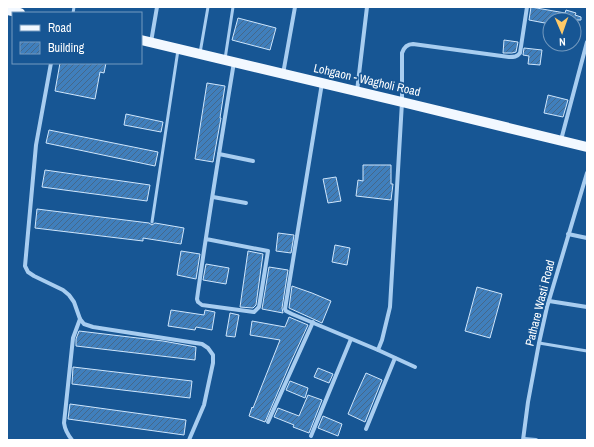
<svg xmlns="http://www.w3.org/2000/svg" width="594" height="447" viewBox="0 0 594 447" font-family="'Archivo Narrow',sans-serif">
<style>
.building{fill:url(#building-hatch);stroke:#cfe6fc}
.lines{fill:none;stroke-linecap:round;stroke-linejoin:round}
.service{stroke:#a8cdf0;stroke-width:3}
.minor{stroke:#a8cdf0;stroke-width:4}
.primary{stroke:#f2f8ff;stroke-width:10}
.labels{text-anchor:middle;stroke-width:3.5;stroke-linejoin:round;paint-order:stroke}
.street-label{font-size:12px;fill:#fff;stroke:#175694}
</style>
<defs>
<pattern id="building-hatch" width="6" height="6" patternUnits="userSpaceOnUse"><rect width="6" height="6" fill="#407fbc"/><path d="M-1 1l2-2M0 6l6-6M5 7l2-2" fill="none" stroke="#45688a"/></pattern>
</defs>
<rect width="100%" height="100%" fill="#175694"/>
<g class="building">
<path d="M531 7 565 13 566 10 576 13 575 15 581 17V20H550V24L529 20Z"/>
<path d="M238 18 276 28 270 50 232 40Z"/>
<path d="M504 40 518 42 516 52 512 53H503Z"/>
<path d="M524 48 542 50 540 65 528 64 529 56 523 55Z"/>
<path d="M60 63H106L104 73 100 72 95 99 55 91Z"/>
<path d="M207 83 225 86 220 118H221L213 162 195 159Z"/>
<path d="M548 95 568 100 563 117 544 113Z"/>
<path d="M126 114 163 122 161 132 124 125Z"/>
<path d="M49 130 158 152 155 166 46 143Z"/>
<path d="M363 165H391V184H393L391 200 356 196 358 180 363 181Z"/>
<path d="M45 170 150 185 147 201 42 187Z"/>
<path d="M336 177 341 201 328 203 323 179Z"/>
<path d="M37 209 149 223 152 225 155 223 184 228 181 244 143 238V241L35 228Z"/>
<path d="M278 233 294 235 291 253 276 251Z"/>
<path d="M335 245 350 248 347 265 332 262Z"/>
<path d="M181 251 200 254 196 279 177 275Z"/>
<path d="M248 251 263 254 256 305 253 308 240 307Z"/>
<path d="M206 264 229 268 226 284 203 280Z"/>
<path d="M269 267 288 270 282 308 283 313 262 309Z"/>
<path d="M292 286 312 293 331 301 322 323 289 308Z"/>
<path d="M477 287 502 294 490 338 465 331Z"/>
<path d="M171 310 204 315 205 310 215 312 212 330 196 327 195 330 168 326Z"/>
<path d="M230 313 239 315 235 337 226 336Z"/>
<path d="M289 317 308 325 290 364 265 422 249 416 252 407 253 408 280 340 250 335 252 321 285 327Z"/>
<path d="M79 331 163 341 196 347 195 360 76 346V339Z"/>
<path d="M73 367 192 381 190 398 72 384Z"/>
<path d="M318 368 333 374 329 383 314 377Z"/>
<path d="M366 373 382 380 365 422 348 414 356 395Z"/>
<path d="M290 381 308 388 305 398 286 390Z"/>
<path d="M308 395 322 400 309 433 293 427 294 425 274 417 278 408 299 416Z"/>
<path d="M70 404 186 420 184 435 68 419Z"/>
<path d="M323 416 342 424 338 436 318 428Z"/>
</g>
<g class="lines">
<g class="service">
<path d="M73 13 74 7"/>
<path d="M200 53 208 7"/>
<path d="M225 59 233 7"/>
<path d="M152 222 178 50"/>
<path d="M539 343 587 351"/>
</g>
<g class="minor">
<path d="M151 42 157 7"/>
<path d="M51 63 36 145 25 266 28 272 34 276 63 290 69 295 74 302 80 319 84 324 93 327 202 344 208 348 213 355V363L204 405 189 440"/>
<path d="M283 74 295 7"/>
<path d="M322 83 285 309 286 311 292 314 378 350 382 340 390 307 402 102V53C404 47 407 44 413 44L509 57C514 57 517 57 520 53L527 7"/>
<path d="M357 91 367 7"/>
<path d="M561 140 587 42"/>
<path d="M219 154 253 161"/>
<path d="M213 197 246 203"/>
<path d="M568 234 587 238"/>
<path d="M206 239 268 251 259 307 254 312 202 305 198 302 197 299C208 220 221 141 234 62"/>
<path d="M549 301 587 307"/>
<path d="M378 350 415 367"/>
<path d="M268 422 313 322"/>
<path d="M366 429 395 358"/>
<path d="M311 436 351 339"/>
<path d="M524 439 536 440"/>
<path d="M72 440C68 435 65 430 64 423L73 338 80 319"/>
<path d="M523 440 528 402 539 343 547 307 587 173"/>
</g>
<g class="primary">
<path d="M7 10 20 13"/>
<path d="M141 40 402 102 587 147"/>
</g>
</g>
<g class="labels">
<g class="street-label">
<text transform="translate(367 80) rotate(13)" y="4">Lohgaon - Wagholi Road</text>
<text transform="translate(540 303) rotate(-76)" y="4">Pathare Wasti Road</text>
</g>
</g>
<rect width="594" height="447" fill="none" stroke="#ffffff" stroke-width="16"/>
<rect x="12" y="12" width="130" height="52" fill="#175694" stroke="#749abf"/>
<rect x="20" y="25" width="20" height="6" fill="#f2f8ff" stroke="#749abf"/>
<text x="48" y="32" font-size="12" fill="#ffffff">Road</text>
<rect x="20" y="42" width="20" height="12" fill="url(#building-hatch)" stroke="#749abf"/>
<text x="48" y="52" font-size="12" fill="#ffffff">Building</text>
<g transform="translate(562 32) rotate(178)"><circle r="19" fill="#175694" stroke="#749abf"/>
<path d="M0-3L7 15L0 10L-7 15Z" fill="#ffca68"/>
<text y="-6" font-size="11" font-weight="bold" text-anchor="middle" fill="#ffffff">N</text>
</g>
</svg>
